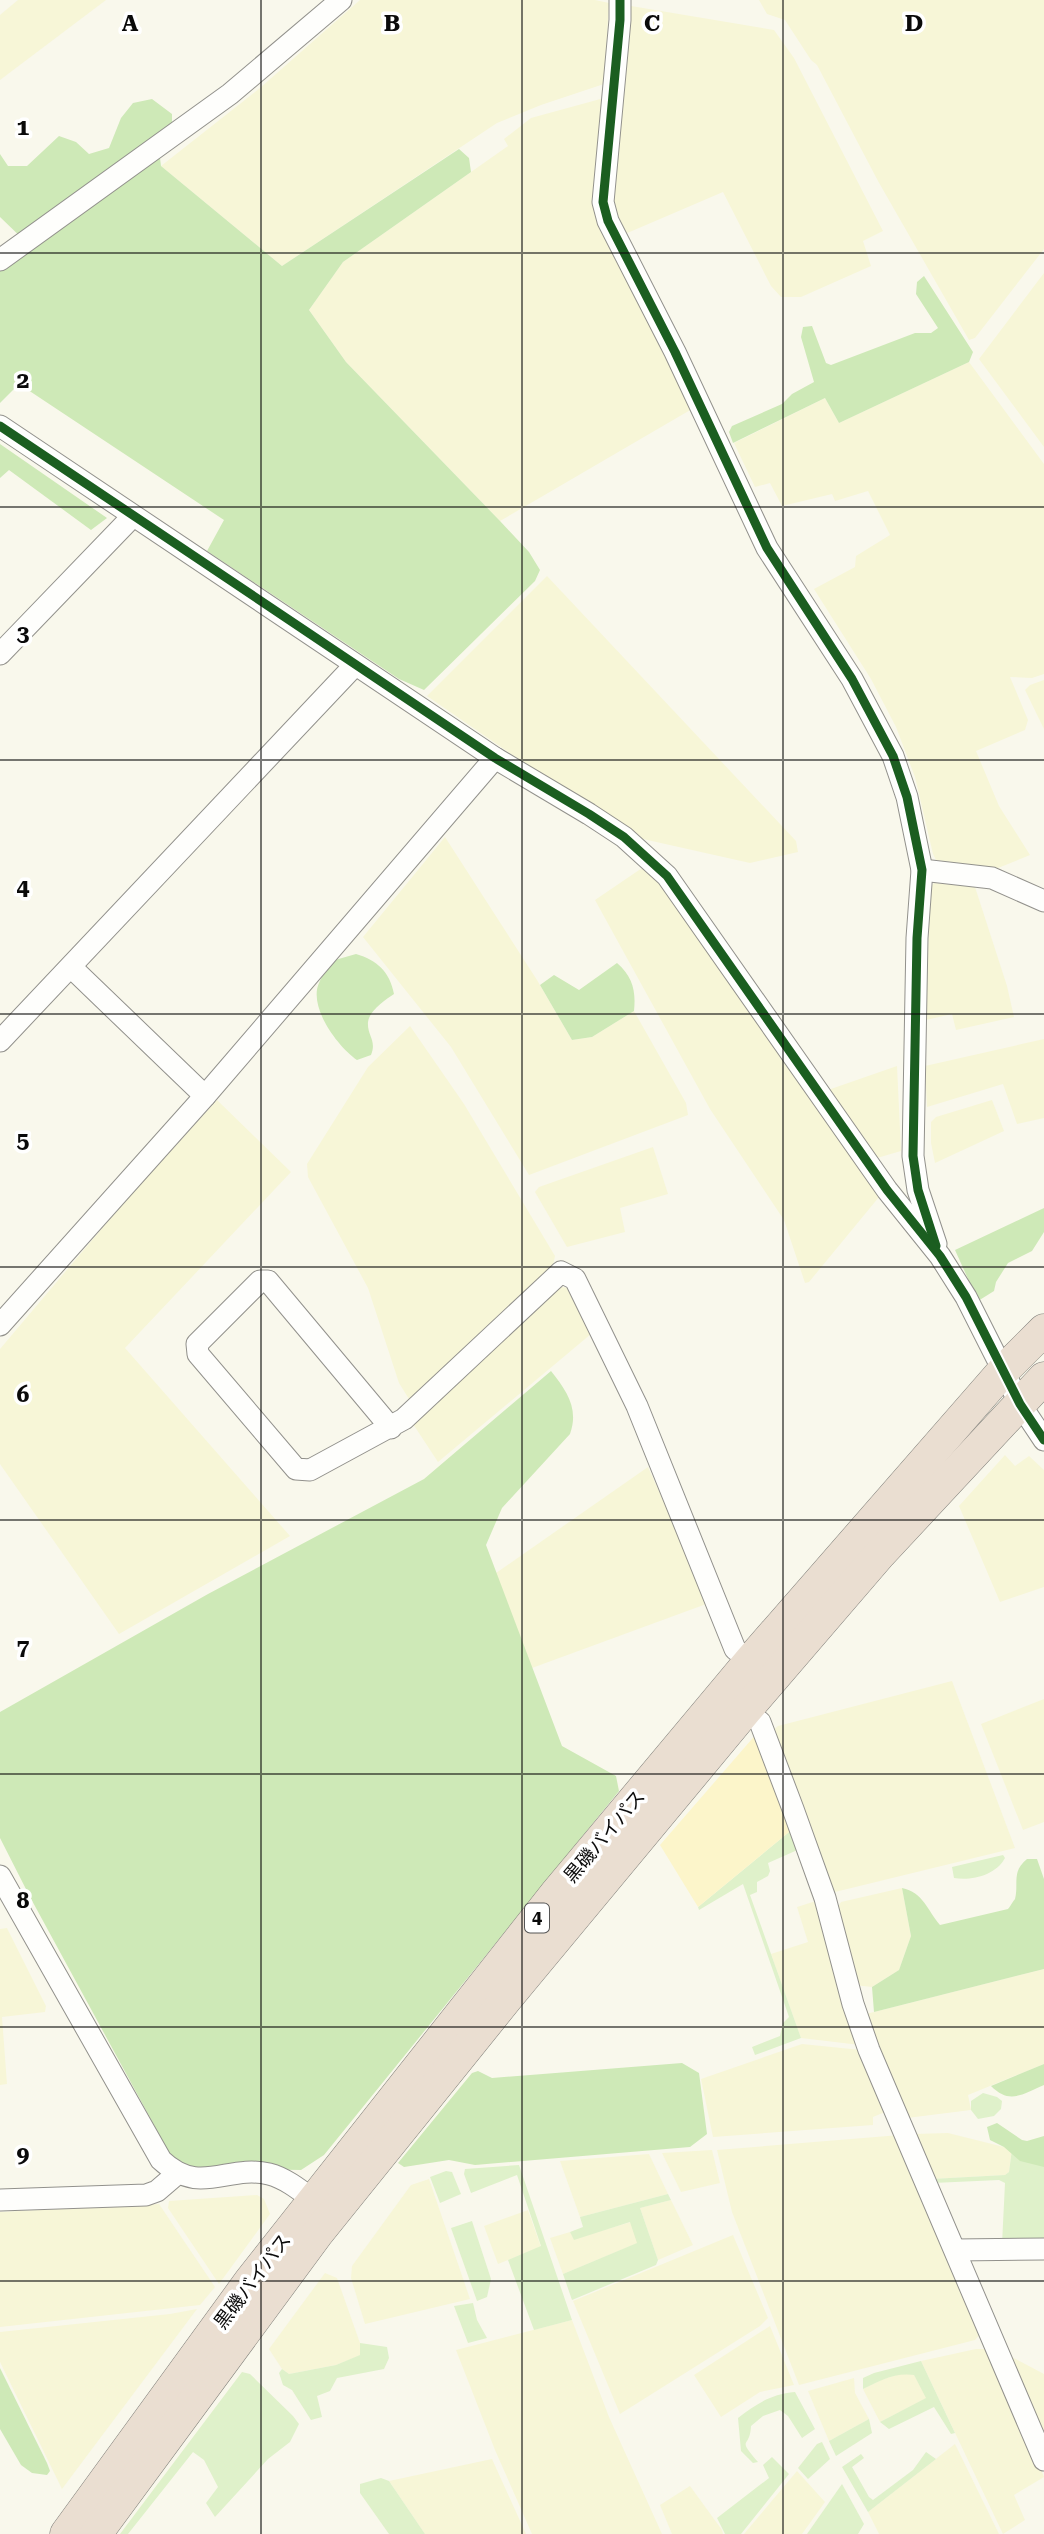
<svg xmlns="http://www.w3.org/2000/svg" width="1044" height="2534" viewBox="0 0 1044 2534" font-family="'Roboto Serif','Noto Sans JP',serif">
<style>
.farmland{fill:#f7f6d7}
.green{fill:#dff1ca}
.forest{fill:#cee9b7}
.sand{fill:#fcf5ca}
.lines{fill:none;stroke-linecap:round;stroke-linejoin:round}
.minor-casing{stroke:#92918c;stroke-width:23}
.highway-casing{stroke:#7f7e79;stroke-width:33}
.minor{stroke:#fefefc;stroke-width:21}
.highway{stroke:#eaded1;stroke-width:32}
.cycleway-casing{stroke:#fff;stroke-width:13}
.cycleway{stroke:#1b5e20;stroke-width:9}
.grid{fill:none;stroke:#0a0a0a;stroke-width:2;stroke-opacity:0.55}
.labels{text-anchor:middle;stroke-width:7;stroke-linejoin:round;paint-order:stroke}
.shield{fill:#fff;stroke:#545454;stroke-width:2}
.shield-label{font-size:18px;font-weight:bold;fill:#0a0a0a}
.street-label{font-size:19px;fill:#0a0a0a;stroke:#fff}
.grid-label{font-size:23px;text-anchor:middle;font-weight:bold;fill:#0a0a0a;stroke:#fff;stroke-width:7;stroke-linejoin:round;paint-order:stroke}
</style>
<rect width="100%" height="100%" fill="#f9f8ec"/>
<g class="farmland">
<path d="M18 0H106L0 80V15Z"/>
<path d="M360 0H595L609 3 604 84 541 105 497 123 282 266 161 166 260 88Z"/>
<path d="M759 0H1044V249L975 338 969 340 878 181 817 65 811 60 785 20 767 14Z"/>
<path d="M631 6 774 30 794 58 883 231 863 241 871 266 801 297H781L771 286 723 192 625 234 612 204Z"/>
<path d="M604 98 595 214 692 409 500 521 346 362 309 310 343 262 508 146 504 139 531 118Z"/>
<path d="M1044 273V447L979 359Z"/>
<path d="M969 362 1044 464V674L1032 678 1010 677 1028 720 1025 730 976 751 999 806 1030 855 998 868 936 860 933 854 915 777 896 727 871 679 814 589 855 567 856 556 890 535 868 491 835 501 832 494 782 506 770 483 755 487 734 443 825 398 839 423Z"/>
<path d="M547 576 796 841 798 852 750 863 643 839 511 754 427 696Z"/>
<path d="M1044 680V729L1025 690 1030 685Z"/>
<path d="M445 837 537 980 572 1040 592 1037 634 1011 686 1103 688 1115 529 1175 451 1047 363 937Z"/>
<path d="M645 866 665 884 879 1197 809 1282 805 1283 784 1220 710 1109 595 900Z"/>
<path d="M934 883 975 887 1007 986 1014 1017 956 1030 952 1014 926 1020 930 888Z"/>
<path d="M410 1026 464 1104 555 1256 553 1265 409 1399 399 1383 368 1288 308 1177 307 1164 368 1067Z"/>
<path d="M1044 1039V1118L1017 1124 1003 1084 927 1107 925 1066Z"/>
<path d="M897 1066 901 1151 877 1158 828 1090Z"/>
<path d="M217 1100 291 1172 125 1348 290 1536 119 1634 0 1464V1349L126 1200Z"/>
<path d="M992 1100 1004 1131 935 1163 931 1143V1122L936 1117Z"/>
<path d="M653 1147 668 1194 620 1208 625 1232 567 1247 535 1192 539 1187Z"/>
<path d="M556 1286 568 1288 591 1334 438 1462 413 1424Z"/>
<path d="M1005 1455 1015 1466 1029 1456 1044 1470V1587L1000 1602 959 1506Z"/>
<path d="M648 1467 709 1603 532 1668 496 1573Z"/>
<path d="M952 1681 1015 1848 835 1892 829 1890 772 1731 778 1726Z"/>
<path d="M1044 1699V1822L1023 1830 981 1724Z"/>
<path d="M902 1888 911 1936 899 1970 872 1987 854 1985 836 1910 841 1902Z"/>
<path d="M819 1900 860 2045 801 2038 771 1954 808 1942 797 1907Z"/>
<path d="M7 1928 46 2006 45 2012 2 2017 7 2084 0 2085V1929Z"/>
<path d="M1044 1969V2064L968 2095 971 2110 907 2118 868 2025 866 2014Z"/>
<path d="M802 2044 861 2050 885 2112 873 2117V2125L713 2137 701 2079Z"/>
<path d="M948 2133 1012 2149 1009 2172 1005 2175 931 2179 914 2134Z"/>
<path d="M900 2135 983 2331 975 2340 799 2385 732 2212 717 2150Z"/>
<path d="M712 2150 720 2183 681 2192 662 2153Z"/>
<path d="M649 2154 668 2194 580 2217 560 2161Z"/>
<path d="M429 2179 470 2299 365 2324 351 2278 352 2266 411 2185Z"/>
<path d="M257 2195 264 2199 270 2214 219 2284 168 2208 169 2201Z"/>
<path d="M671 2200 693 2245 658 2260 640 2208Z"/>
<path d="M159 2204 215 2287 200 2305 0 2327V2212Z"/>
<path d="M528 2210 541 2247 498 2264 484 2226Z"/>
<path d="M631 2222 638 2243 563 2274 550 2238 570 2232 574 2239Z"/>
<path d="M733 2235 768 2318 760 2326 620 2414 573 2301Z"/>
<path d="M325 2273 337 2278 360 2343 361 2355 336 2365 289 2374 282 2369 269 2349Z"/>
<path d="M197 2309 62 2489 0 2362V2332L170 2314Z"/>
<path d="M572 2320 609 2417 662 2534H532L495 2450 456 2350Z"/>
<path d="M770 2326 794 2385 760 2392 721 2417 694 2375Z"/>
<path d="M976 2349H989L994 2356 1044 2477 1014 2495 1025 2520 1003 2534 921 2361Z"/>
<path d="M1008 2355 1044 2374V2445Z"/>
<path d="M903 2373 914 2375 927 2398 880 2422 863 2389 883 2379Z"/>
<path d="M854 2378 855 2393 869 2419 829 2441 808 2391Z"/>
<path d="M955 2444 999 2534H879L868 2512Z"/>
<path d="M492 2459 526 2534H425L389 2481Z"/>
<path d="M797 2471 825 2502 802 2534H744Z"/>
<path d="M690 2486 722 2530 723 2534H672L660 2505Z"/>
</g>
<g class="green">
<path d="M794 1828 802 1848 768 1863 770 1871 768 1876 757 1882V1892L750 1895 801 2038 755 2055 752 2047 780 2036 783 2023 789 2017 743 1884 699 1910 698 1907Z"/>
<path d="M1003 1855 1005 1858C996 1875 972 1881 954 1878L952 1867Z"/>
<path d="M983 2093 997 2097 1002 2101 1001 2109 994 2116 978 2119 971 2110V2101Z"/>
<path d="M1012 2149 1044 2160V2244H1002L1005 2183 999 2180 933 2183 931 2179 1005 2175 1009 2172Z"/>
<path d="M519 2165 572 2320 534 2330 508 2260 541 2246 517 2175 471 2193 464 2174 465 2169Z"/>
<path d="M446 2171 452 2172 461 2194 440 2203 430 2177Z"/>
<path d="M668 2194 671 2200 640 2208 658 2260 656 2265 572 2300 563 2274 637 2243 630 2222 574 2240 570 2232 583 2227 580 2217Z"/>
<path d="M472 2221 491 2279 487 2297 477 2301 451 2228Z"/>
<path d="M473 2303 477 2320 487 2338 468 2343 454 2306Z"/>
<path d="M360 2343 387 2347 389 2358 384 2369 337 2378 330 2391 317 2396 322 2417 311 2420 292 2390 283 2385 279 2373 282 2369 289 2374 336 2365 360 2355Z"/>
<path d="M921 2361 955 2433 951 2434 934 2407 889 2429 880 2422 926 2398 914 2375C895 2372 879 2381 863 2389V2378L874 2373Z"/>
<path d="M242 2372 250 2374 293 2416 299 2424 290 2442 268 2459 215 2517 206 2503 218 2487 204 2460 193 2452 128 2534H120Z"/>
<path d="M795 2392 815 2429 802 2438 788 2416 780 2410 763 2416 751 2426C750 2450 736 2436 758 2462L753 2463 741 2451 738 2418C756 2404 771 2394 795 2392Z"/>
<path d="M869 2419 872 2433 836 2456 829 2441Z"/>
<path d="M822 2442 830 2459 808 2479 798 2468 817 2444Z"/>
<path d="M926 2452 936 2459 868 2512 842 2467 861 2454 864 2458 852 2467 869 2497 873 2500 913 2470Z"/>
<path d="M772 2457 789 2474 741 2534H725L717 2518 769 2478 763 2465Z"/>
<path d="M381 2478 389 2481 425 2534H389L360 2493V2484Z"/>
<path d="M842 2484 864 2524 858 2534H807Z"/>
</g>
<g class="forest">
<path d="M152 99 172 114V123L157 133 161 166 282 266 459 149 469 158 471 172 343 262 309 310 346 362 500 521 529 552 540 570 535 581 424 690 399 679 207 551 224 520 19 384 0 403V265L28 244 0 217V154L8 166H27L59 136 76 142 89 154 109 148 121 118 133 103Z"/>
<path d="M924 276 973 352 969 362 839 423 825 398 733 443 729 432 732 426 782 404 792 394 814 382 801 337 803 327 812 326 826 363 831 365 915 333H931L938 328 916 294 917 282Z"/>
<path d="M0 444 107 518 91 530 9 470 0 478Z"/>
<path d="M356 954C377 960 390 972 394 994 386 999 369 1011 368 1022 367 1036 377 1040 371 1055L357 1060C338 1047 308 1007 319 983 322 975 330 967 335 960Z"/>
<path d="M617 963C633 977 636 991 634 1011L592 1037 572 1040 540 985 554 975 579 990Z"/>
<path d="M1044 1208V1232L1032 1251 1008 1263 996 1282 994 1291 978 1301 955 1250Z"/>
<path d="M551 1371C567 1391 579 1409 570 1434L502 1508 486 1545 562 1746 616 1776 619 1791 324 2155 301 2170 195 2168 172 2158 30 1897 0 1838V1712L208 1594 424 1479Z"/>
<path d="M1027 1859H1037L1044 1879V1969L874 2012 872 1987 899 1970 911 1936 902 1888C923 1892 928 1911 940 1925L1008 1909C1009 1908 1014 1900 1015 1899 1019 1884 1011 1872 1027 1859Z"/>
<path d="M682 2063 699 2073 707 2134 690 2147 475 2165 449 2160 404 2167 398 2163 472 2073 478 2071 492 2078Z"/>
<path d="M1044 2064V2085C1022 2094 1010 2105 991 2086Z"/>
<path d="M997 2123 1022 2140 1027 2141 1044 2136V2167L1020 2161 1004 2147 990 2140 987 2127Z"/>
<path d="M0 2368 47 2463 50 2471 47 2475 32 2473 21 2465 0 2429Z"/>
</g>
<path class="sand" d="M758 1732 794 1828 698 1907 660 1845Z"/>
<g class="lines">
<g class="minor-casing">
<g id="minor">
<path d="M620 0V20L603 202 608 221 675 352 767 548 852 679 893 756 907 797 922 870 917 938 913 1156 918 1190 936 1244"/>
<path d="M0 260 230 94 341 0"/>
<path d="M0 426 495 758 589 814 624 837 667 876 887 1190 940 1256 966 1297 1020 1404 1044 1440"/>
<path d="M0 654 132 517"/>
<path d="M922 870 992 878 1044 901"/>
<path d="M71 967 205 1096"/>
<path d="M0 1041 355 665"/>
<path d="M0 1325 205 1096 495 758"/>
<path d="M391 1428 268 1281H260L197 1344 198 1354 296 1469 310 1470 404 1419 561 1272 575 1279 637 1406 735 1649 750 1661"/>
<path d="M745 1711 760 1722 793 1809 825 1898 853 2004 869 2050 1044 2460"/>
<path d="M0 1876 161 2160C200 2197 227 2164 269 2174 289 2179 307 2196 324 2208"/>
<path d="M0 2200 146 2195 157 2191 178 2173"/>
<path d="M956 2250 1044 2249"/>
</g>
</g>
<g class="highway-casing">
<g id="highway">
<path d="M66 2534 250 2281 557 1892 750 1661 1003 1371 1044 1330"/>
<path d="M96 2534 317 2234 507 1998 745 1711 879 1555 1044 1378"/>
</g>
</g>
<use href="#minor" class="minor"/>
<use href="#highway" class="highway"/>
<g class="cycleway-casing">
<g id="cycleway">
<path d="M620 0V20L603 202 608 221 675 352 767 548 852 679 893 756 907 797 922 870 917 938 913 1156 918 1190 936 1246"/>
<path d="M0 426 495 758 589 814 624 837 667 876 887 1190 940 1256 966 1297 1020 1404 1044 1440"/>
</g>
</g>
<use href="#cycleway" class="cycleway"/>
</g>
<path class="grid" d="M261 0V2534M522 0V2534M783 0V2534M0 253H1044M0 507H1044M0 760H1044M0 1014H1044M0 1267H1044M0 1520H1044M0 1774H1044M0 2027H1044M0 2281H1044"/>
<g class="labels">
<rect class="shield" x="525" y="1903.5" width="24" height="29" rx="5"/>
<g class="shield-label">
<text x="537" y="1924">4</text>
</g>
<g class="street-label">
<text transform="translate(604 1836) rotate(-50)" y="7">黒磯バイパス</text>
<text transform="translate(252 2281) rotate(-53)" y="7">黒磯バイパス</text>
</g>
</g>
<g class="grid-label">
<text x="130" y="31">A</text>
<text x="392" y="31">B</text>
<text x="652" y="31">C</text>
<text x="914" y="31">D</text>
<text x="23" y="135">1</text>
<text x="23" y="388">2</text>
<text x="23" y="641">3</text>
<text x="23" y="895">4</text>
<text x="23" y="1148">5</text>
<text x="23" y="1402">6</text>
<text x="23" y="1655">7</text>
<text x="23" y="1908">8</text>
<text x="23" y="2162">9</text>
</g>
</svg>
